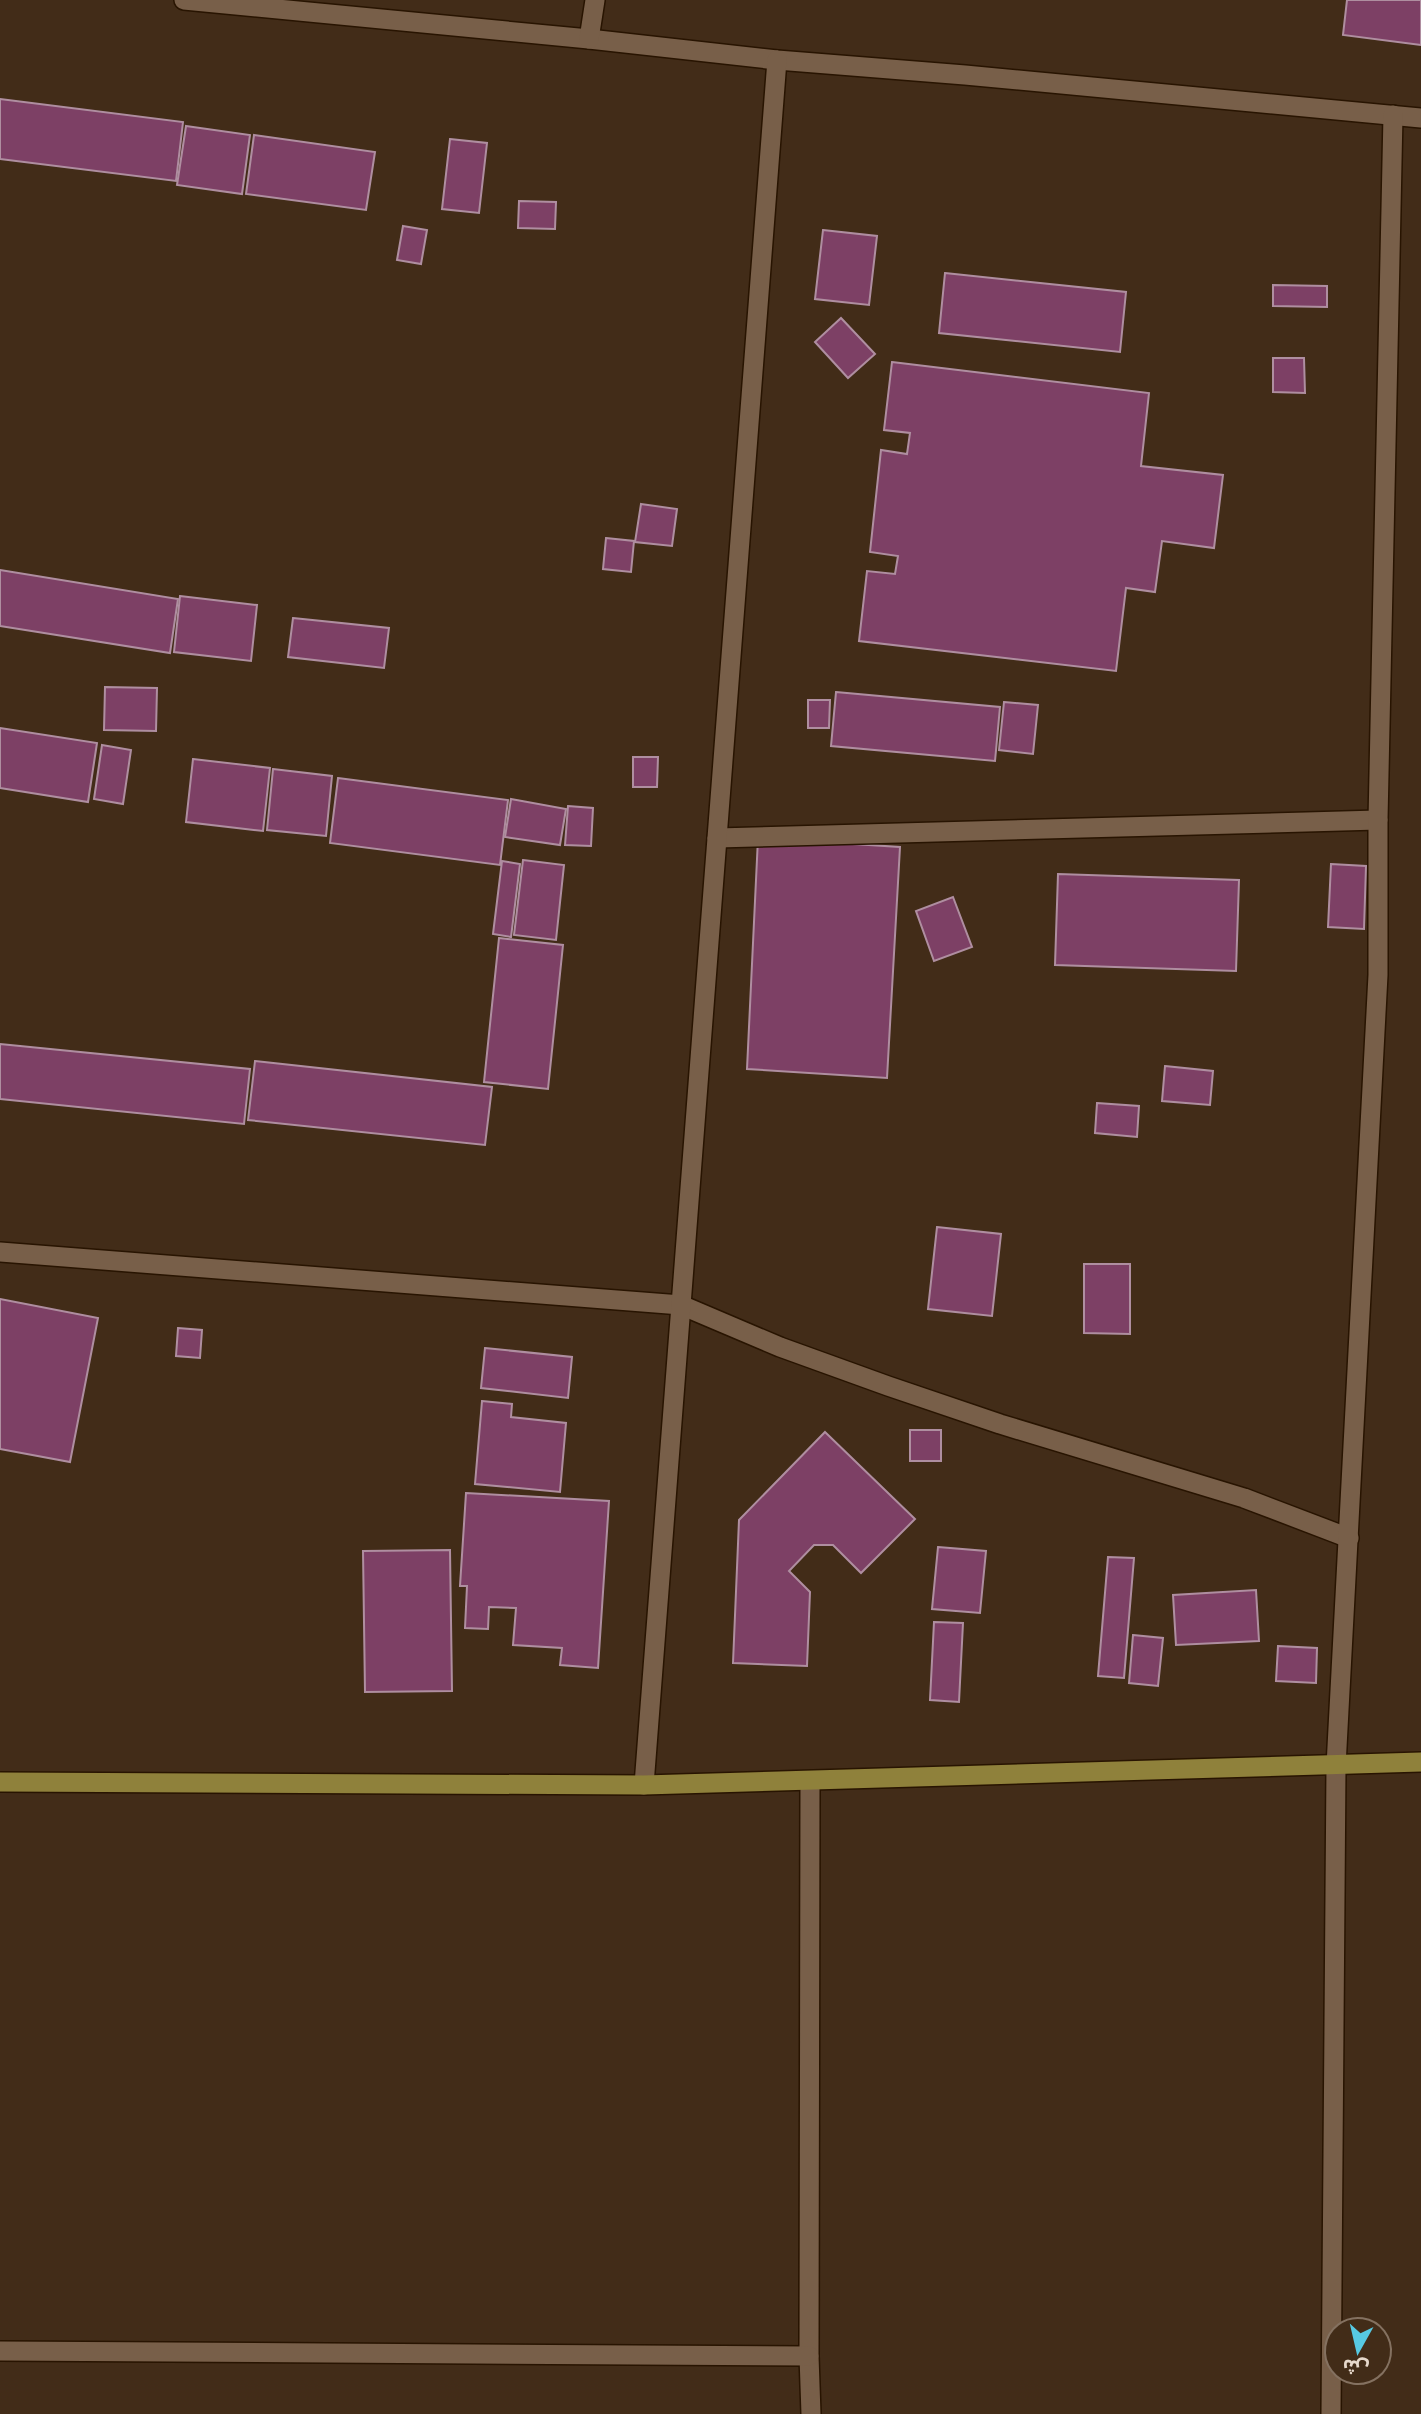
<svg xmlns="http://www.w3.org/2000/svg" width="1421" height="2414" viewBox="0 0 1421 2414" font-family="Bitter,'Noto Sans Arabic',serif">
<style>
.building{fill:#7d4065;stroke:#af8ea0;stroke-width:2}
.lines{fill:none;stroke-linecap:round;stroke-linejoin:round}
.minor-casing{stroke:#281401;stroke-width:22}
.primary-casing{stroke:#281401;stroke-width:22}
.minor{stroke:#785f49;stroke-width:19}
.primary{stroke:#8f813b;stroke-width:19}
</style>
<rect width="100%" height="100%" fill="#422c18"/>
<g class="building">
<path d="M1347 0H1421V45L1343 35Z"/>
<path d="M0 99 183 122 176 181 0 159Z"/>
<path d="M186 126 250 135 242 194 177 185Z"/>
<path d="M254 135 375 152 366 210 246 194Z"/>
<path d="M450 139 487 143 479 213 442 209Z"/>
<path d="M519 201 556 202 555 229 518 228Z"/>
<path d="M403 226 427 230 421 264 397 260Z"/>
<path d="M823 230 877 236 869 305 815 299Z"/>
<path d="M945 273 1126 292 1120 352 939 333Z"/>
<path d="M1273 285 1327 286V307L1273 306Z"/>
<path d="M841 318 875 354 848 378 815 342Z"/>
<path d="M1273 358H1304L1305 393 1273 392Z"/>
<path d="M892 362 1149 393 1141 466 1223 475 1214 548 1162 541 1155 592 1126 588 1116 671 859 641 867 571 895 574 898 556 870 552 881 450 907 454 910 433 884 430Z"/>
<path d="M641 504 677 509 672 546 635 542Z"/>
<path d="M606 538 634 541 631 572 603 569Z"/>
<path d="M0 570 178 599 170 653 0 626Z"/>
<path d="M180 596 257 605 251 661 174 652Z"/>
<path d="M293 618 389 628 384 668 288 657Z"/>
<path d="M105 687 157 688 156 731 104 730Z"/>
<path d="M836 692 1000 707 995 761 831 746Z"/>
<path d="M808 700H830L829 728H808Z"/>
<path d="M1004 702 1038 705 1033 754 999 750Z"/>
<path d="M0 728 97 743 88 802 0 788Z"/>
<path d="M102 745 131 750 123 804 94 799Z"/>
<path d="M633 757H658L657 787H633Z"/>
<path d="M193 759 270 768 263 831 186 822Z"/>
<path d="M273 769 332 776 326 836 267 830Z"/>
<path d="M338 778 508 800 500 865 330 843Z"/>
<path d="M511 799 566 809 560 845 505 837Z"/>
<path d="M568 806 593 808 591 846 565 845Z"/>
<path d="M758 838 900 847 887 1078 747 1069Z"/>
<path d="M523 860 564 865 556 940 514 935Z"/>
<path d="M502 861 520 864 511 937 493 934Z"/>
<path d="M1331 864 1366 866 1364 929 1328 927Z"/>
<path d="M1058 874 1239 880 1236 971 1055 965Z"/>
<path d="M953 897 972 947 934 961 916 911Z"/>
<path d="M499 938 563 945 548 1089 484 1082Z"/>
<path d="M0 1044 250 1069 244 1124 0 1099Z"/>
<path d="M255 1061 492 1087 485 1145 248 1120Z"/>
<path d="M1165 1066 1213 1071 1210 1105 1162 1101Z"/>
<path d="M1097 1103 1139 1106 1137 1137 1095 1133Z"/>
<path d="M937 1227 1001 1234 992 1316 928 1309Z"/>
<path d="M1084 1264H1130V1334L1084 1333Z"/>
<path d="M0 1299 98 1318 70 1462 0 1449Z"/>
<path d="M178 1328 202 1330 200 1358 176 1356Z"/>
<path d="M485 1348 572 1357 568 1398 481 1388Z"/>
<path d="M482 1401 512 1404 511 1417 566 1423 560 1492 475 1484Z"/>
<rect x="910" y="1430" width="31" height="31"/>
<path d="M825 1432 915 1519 861 1573 833 1545H814L789 1571 810 1592 807 1666 733 1663 739 1520Z"/>
<path d="M466 1493 609 1501 598 1668 560 1665 562 1648 513 1645 516 1608 489 1607 488 1629 465 1628 467 1586H460Z"/>
<path d="M938 1547 986 1551 980 1613 932 1609Z"/>
<path d="M450 1550 452 1691 365 1692 363 1551Z"/>
<path d="M1108 1557 1134 1558 1124 1678 1098 1676Z"/>
<path d="M1256 1590 1259 1641 1176 1645 1173 1595Z"/>
<path d="M934 1622 963 1623 959 1702 930 1700Z"/>
<path d="M1133 1635 1163 1638 1158 1686 1129 1683Z"/>
<path d="M1278 1646 1317 1648 1316 1683 1276 1681Z"/>
</g>
<g class="lines">
<g class="minor-casing">
<g id="minor">
<path d="M184 0 589 39 777 60 965 75 1421 118"/>
<path d="M589 39 595 0"/>
<path d="M717 838 1378 820"/>
<path d="M0 1252 681 1305 780 1347 888 1386 1000 1424 1244 1498 1349 1538"/>
<path d="M810 1782 809 2356 811 2414"/>
<path d="M644 1785 777 60"/>
<path d="M0 2351 809 2356"/>
<path d="M1331 2414 1336 1766 1378 975V820L1393 115"/>
</g>
</g>
<g class="primary-casing">
<path id="primary" d="M0 1782 644 1785 1421 1762"/>
</g>
<use href="#minor" class="minor"/>
<use href="#primary" class="primary"/>
</g>
<g transform="translate(1358 2351) rotate(188)"><circle r="33" fill="#422c18" stroke="#847160" stroke-width="2"/>
<path d="M0-5L12 26L0 18L-12 26Z" fill="#57c9e2"/>
<text y="-10" font-size="19" font-weight="bold" text-anchor="middle" fill="#e6d8cb">ش</text>
</g>
</svg>
